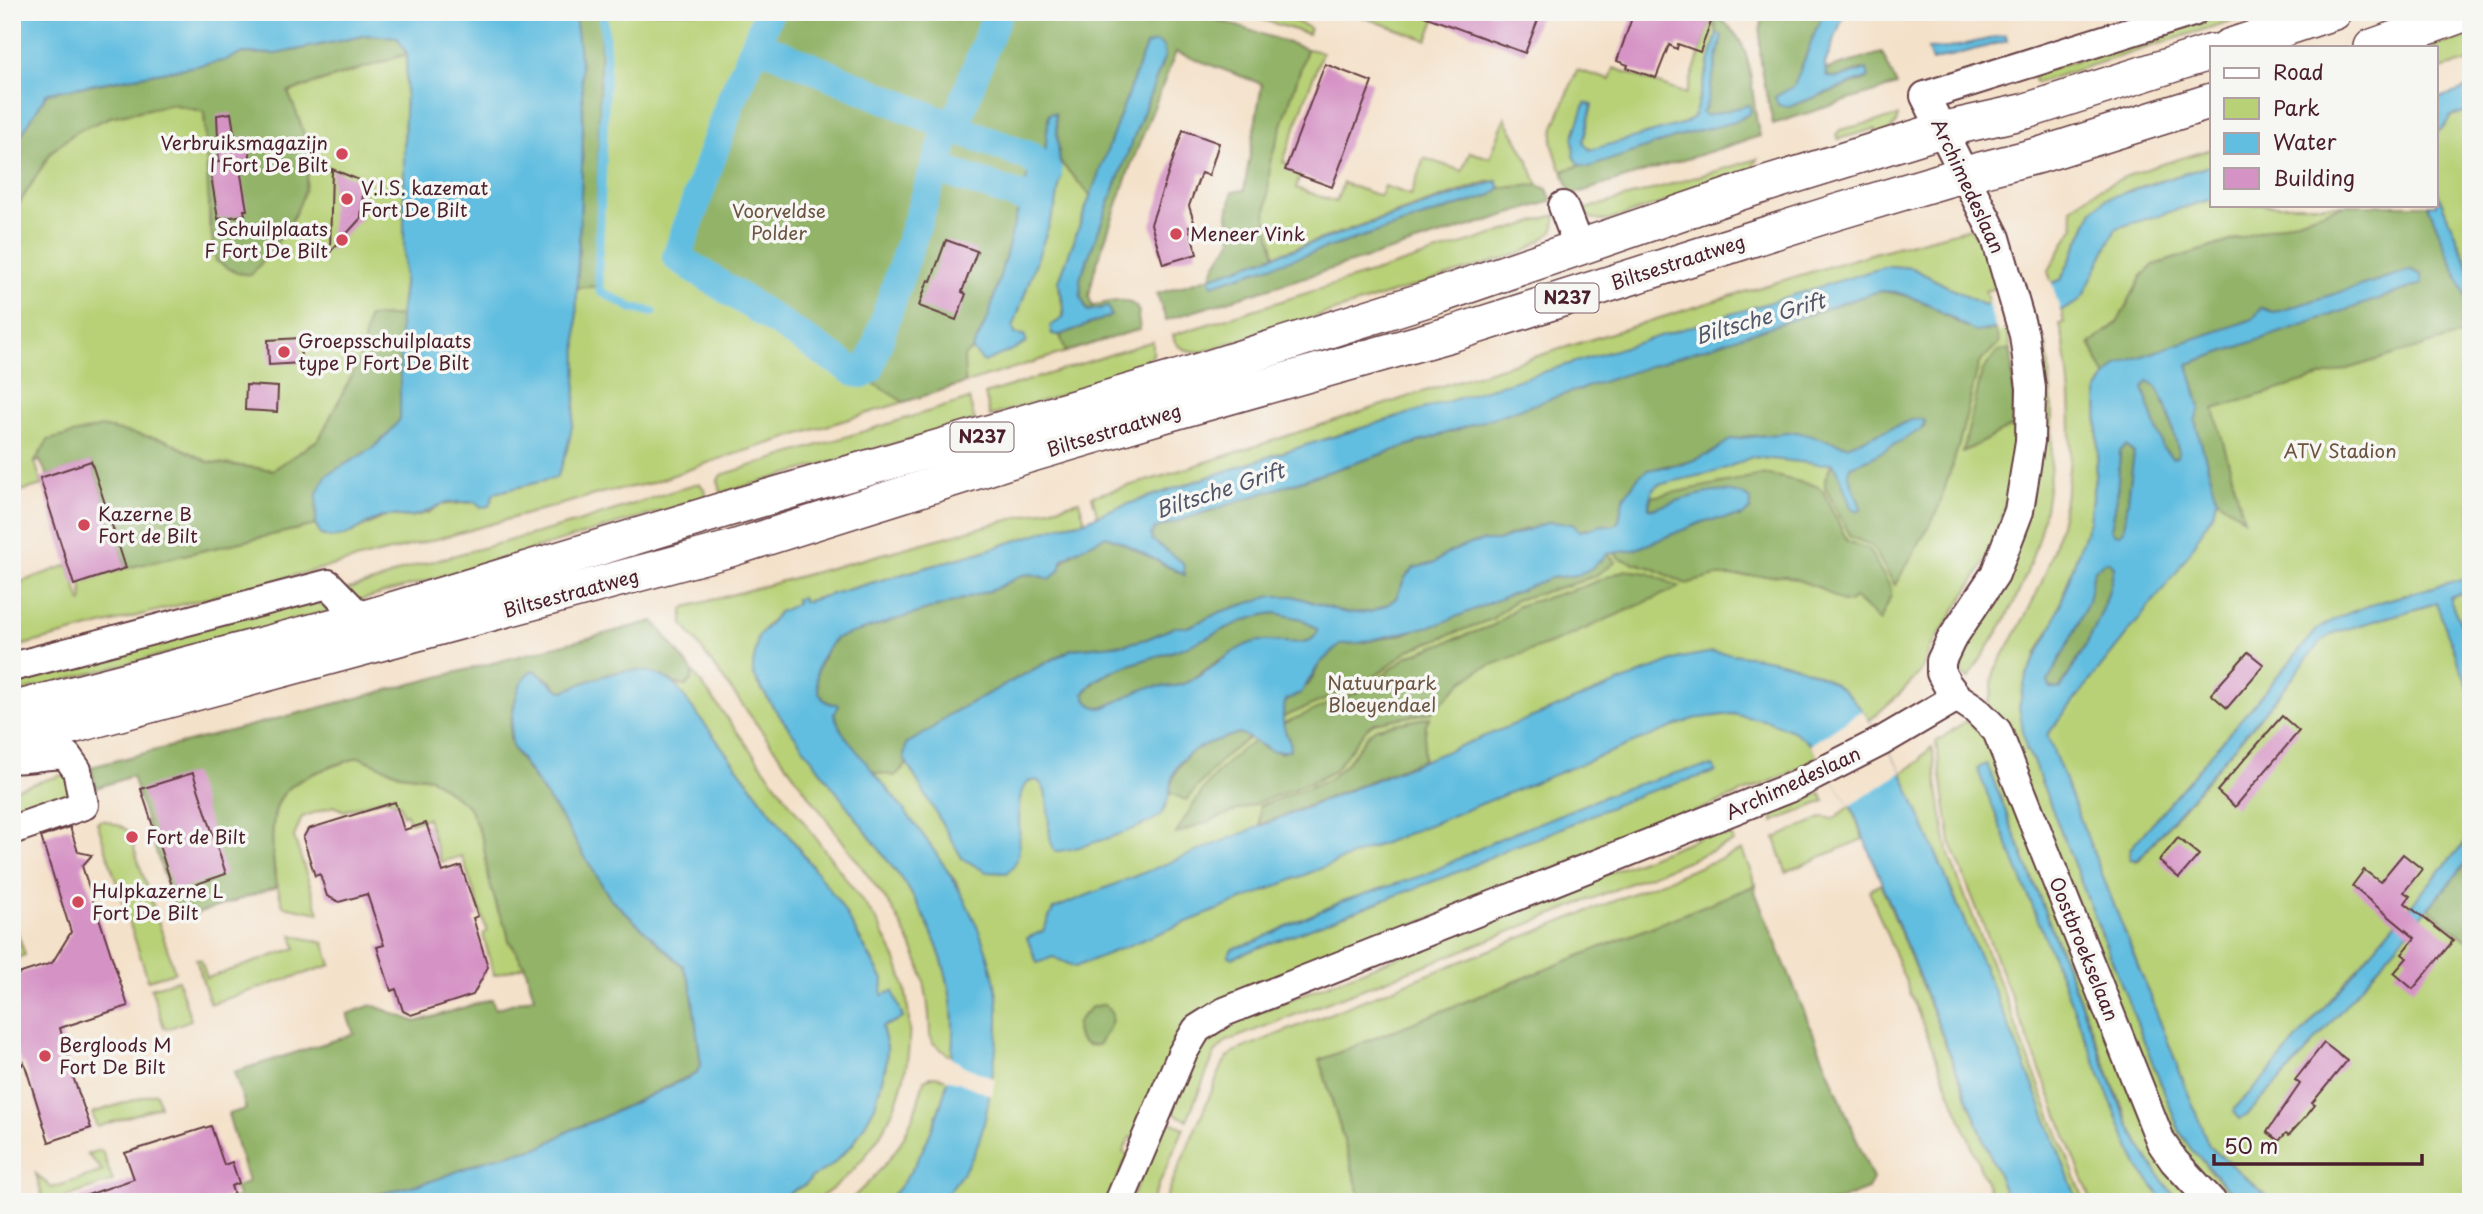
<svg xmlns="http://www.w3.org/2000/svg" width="2483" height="1214" viewBox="0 0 2483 1214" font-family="'Playpen Sans',sans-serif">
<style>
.green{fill:#b8d177;stroke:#817851;stroke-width:2}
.forest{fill:#92b368;stroke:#6e694a;stroke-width:2}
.water{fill:#62bee0;stroke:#566e86;stroke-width:2;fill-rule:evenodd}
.pier{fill:#f4e1c9}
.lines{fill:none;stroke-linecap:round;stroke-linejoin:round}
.stream{stroke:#62bee0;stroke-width:9}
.canal{stroke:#62bee0;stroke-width:30}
.building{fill:#d593c5}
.minor-casing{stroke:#643c43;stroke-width:32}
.major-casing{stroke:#643c43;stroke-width:38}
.minor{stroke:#fff;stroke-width:28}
.major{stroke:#fff;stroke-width:35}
.poi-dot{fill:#d1495b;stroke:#f6f6f2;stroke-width:2.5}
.labels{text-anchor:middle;stroke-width:7;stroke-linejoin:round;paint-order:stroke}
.shield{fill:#f6f6f2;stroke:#7e6067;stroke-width:2}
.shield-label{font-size:18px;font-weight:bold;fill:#4a1f2b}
.poi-label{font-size:19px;fill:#4a1f2b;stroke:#f6f6f2;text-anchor:start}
.street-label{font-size:19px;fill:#4a1f2b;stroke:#f6f6f2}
.park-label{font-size:19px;fill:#6b5442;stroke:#f6f6f2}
.water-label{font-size:21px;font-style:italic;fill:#52576a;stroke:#f6f6f2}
</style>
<rect width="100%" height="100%" fill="#f6f6f2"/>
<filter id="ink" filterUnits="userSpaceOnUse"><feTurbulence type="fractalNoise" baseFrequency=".0143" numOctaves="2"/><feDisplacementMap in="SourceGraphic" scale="14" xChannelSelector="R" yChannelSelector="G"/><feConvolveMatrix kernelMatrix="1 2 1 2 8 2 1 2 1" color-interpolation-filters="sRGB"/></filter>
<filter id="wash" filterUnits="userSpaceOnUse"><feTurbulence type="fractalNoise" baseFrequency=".00686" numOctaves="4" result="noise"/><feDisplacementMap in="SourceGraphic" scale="28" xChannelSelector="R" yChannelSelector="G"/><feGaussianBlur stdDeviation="1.57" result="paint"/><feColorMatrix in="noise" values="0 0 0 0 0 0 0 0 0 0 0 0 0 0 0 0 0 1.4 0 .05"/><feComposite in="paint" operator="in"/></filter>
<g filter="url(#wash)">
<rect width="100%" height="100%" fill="#f4e1c9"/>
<g class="green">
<path d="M553 12H1175L1091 196 1059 281C1059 310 1072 306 1052 334L1060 335 1066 352 719 459 648 484 605 492 452 535 12 648V585L68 565 81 602 83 600 81 582 126 568 316 525 321 535 345 536 388 515 410 517 428 513 440 505 476 502 494 493 556 478C589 412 572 309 567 236 563 161 558 87 553 12Z"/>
<path d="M1238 12H1276L1310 28 1308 34Z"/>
<path d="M1349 12H1432L1437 14 1427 40Z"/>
<path d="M2228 12H2259L2036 83 2033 77 2036 73Z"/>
<path d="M1713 15 1717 34 1694 117 1685 123 1596 150 1586 148 1583 139 1577 158 1580 165 1563 171 1560 168 1552 143 1554 127 1577 70 1610 80 1614 68 1686 94Z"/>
<path d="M2471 36V61L2436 70V47H2429Z"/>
<path d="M1307 49 1322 52 1283 162 1302 168 1296 188 1336 202 1343 183 1380 196 1384 186 1411 195 1424 158 1462 171 1470 152 1490 158 1505 118 1527 158 1538 185 1500 188 1497 181 1487 182 1275 255 1266 217 1270 162Z"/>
<path d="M407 54 404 144V285L400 316 368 317 362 356 319 439 273 470 208 462 166 440H48L35 462 42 485 12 494V215L52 151 77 131 110 117 173 104 204 112 209 181V227L301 124 288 92Z"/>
<path d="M2471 110V203L2466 202 2471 213V273L2436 189V132L2443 128 2451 116Z"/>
<path d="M1898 116 1896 124 1887 132 1877 134 1875 129 1838 139 1836 135 1840 130Z"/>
<path d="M2212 149V165L2130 190 2093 210 2061 280 2052 283 2048 272 2074 226 2071 208C2111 175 2164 164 2212 149Z"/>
<path d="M1757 159 1749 175 1607 221 1590 218 1582 214 1586 209Z"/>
<path d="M2212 199V205H2345L2154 265 2142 276 2117 323 2090 344 2106 377 2097 391 2098 454 2089 521 2054 622 2036 654 2026 749 2033 761 2181 1134 2211 1172 2241 1202H2223L2167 1131 1986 705C1996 693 1989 682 1995 670 2014 636 2035 602 2048 566 2075 489 2077 404 2060 324L2064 323 2061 310 2078 302 2083 296 2116 228Z"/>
<path d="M1556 215 1553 232 1522 253 1202 352C1189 351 1175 350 1173 335Z"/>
<path d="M1971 228 1982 246 1996 288 1985 291 1989 304 1983 305 1912 268 1890 266 1274 455 1110 510 1098 517 1092 496 1160 477 1438 387 1724 298 1881 251Z"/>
<path d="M2450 285 2471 340V576C2427 591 2353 604 2317 630L2129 852V856L2136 861 2139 860 2282 691 2320 642 2336 632 2437 603 2471 695V840L2463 844 2266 1076 2235 1108 2246 1116 2299 1060 2471 857V1202H2274L2209 1146 2047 735 2178 570 2181 562 2200 407Z"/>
<path d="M1879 291 1988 332 2007 327C2019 389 2019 457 2002 517 1991 560 1958 607 1933 643 1927 651 1927 658 1923 667 1918 678 1896 697 1887 705 1857 733 1821 755 1786 775L1226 1001 1135 1139 1130 1137 1123 1152 1128 1155 1108 1202H936L998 1028 997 995 956 882 842 732 1154 529Z"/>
<path d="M1153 341V355L1135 369 1115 380 990 416 985 394Z"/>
<path d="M2046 343C2059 442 2054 530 2005 620 1994 640 1980 659 1968 679L1961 672V657L1997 597 2010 567 2038 344Z"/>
<path d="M969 399 975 421 721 493 718 480 721 475Z"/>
<path d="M695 484H700L705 490 706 498 358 601 345 590 381 580 404 569 578 522Z"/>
<path d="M1079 501 1085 521 1064 525 981 552 803 602 801 598 796 600 797 604C757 622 754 643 757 683L908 888C941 942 958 994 952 1058L933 1043 930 1035C929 981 918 953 891 907L683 624V609L686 607Z"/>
<path d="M2471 590V647L2449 598Z"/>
<path d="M308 598 334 610 12 694V679Z"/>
<path d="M693 672 877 921C890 946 903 971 907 1000 917 1068 894 1131 845 1178 836 1186 821 1199 810 1202 799 1204 784 1202 773 1202L806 1184 812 1177 831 1166 852 1145 864 1126 875 1106 886 1064 887 1047 882 1027 903 1018 881 996 883 980 839 902 675 685 686 686 691 680Z"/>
<path d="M1966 721 1988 738 2201 1202H2181C2160 1182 2147 1159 2133 1134L1987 764 1978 769 2130 1149 2140 1169 2165 1202H2092L1951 843 1936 742Z"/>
<path d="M1932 747 1945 837 1950 858 2085 1202H2078L2034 1087 1902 773 1921 760V757Z"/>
<path d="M359 757 400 774 431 778 469 807 483 840 488 876 498 911 506 927 509 941 525 966 494 975 483 934 487 931 462 856 441 862 427 818 410 823 407 814 403 815 400 805 386 798 344 811 334 806 302 817 294 837 319 913 283 906C274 879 263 814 286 791 304 773 335 766 359 757Z"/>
<path d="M69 773V792L36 815 12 822V790Z"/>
<path d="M1820 793 1825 801 1773 822V813Z"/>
<path d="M1851 806 1863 839 1786 872 1775 838 1824 817 1833 819Z"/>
<path d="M103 820C122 827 132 826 134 848L175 972 148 980 97 822Z"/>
<path d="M1728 826 1734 842 1441 959 1227 1041 1215 1053 1187 1120 1168 1111 1198 1045 1218 1028Z"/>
<path d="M1742 850 1756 885 1320 1060 1362 1202H1164L1224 1062 1233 1052Z"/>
<path d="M1881 884 2009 1202H1994L1869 890Z"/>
<path d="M12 916 25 955 12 960Z"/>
<path d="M292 935 324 943 331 965 210 1004 196 959 201 960 207 978 296 948Z"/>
<path d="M178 980 191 1020 167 1029 164 1027 151 988Z"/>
<path d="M934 1076 949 1079C935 1124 921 1170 885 1202H848C892 1162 910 1138 924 1080Z"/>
<path d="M156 1093 160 1106 97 1127 92 1113Z"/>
<path d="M1164 1119 1184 1128 1151 1202H1130Z"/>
<path d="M100 1150 102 1151 113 1181 52 1202H44L36 1174 52 1188 103 1171 87 1154Z"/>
</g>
<g class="forest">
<path d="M574 12H599L601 26 597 211 600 286 577 288C580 196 590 103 574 12Z"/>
<path d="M764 12H1194L1307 49 1270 162 1266 217 1275 255 1211 277 1341 244 1492 195 1500 188 1538 185 1547 189 1552 201 1166 320 1157 294 1211 277 1215 265 1232 240 1228 215 1232 192 1244 190 1262 84 1176 52 1129 170 1094 272 1089 296 1092 306C1108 303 1130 293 1139 312L1138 317 1140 329 1066 352 1060 335 1111 316 1108 307 1088 311 1081 297 1080 279 1165 55 1146 45 1091 196 1060 162 1055 113 1049 114 1045 152 1043 156 1033 157 989 316 972 350 964 356 965 383 904 402 762 316 679 260 695 208Z"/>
<path d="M1744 12H1823L1794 86 1775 97 1788 107 1866 79 1869 77 1862 69 1839 78 1829 77 1824 70 1882 53 1897 85 1773 124C1766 88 1754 52 1763 15Z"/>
<path d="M1713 15C1760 39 1748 95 1760 136L1571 195 1563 171 1580 165 1590 166 1686 134 1743 118 1749 105 1706 116 1702 113 1706 107 1722 36 1717 34Z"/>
<path d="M368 35 397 37 407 54 288 92C296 112 306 133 308 155 312 202 280 241 251 275L237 273 216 261C206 213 208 162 204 112L173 104 110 117 77 131 52 151 12 215V150L47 93 222 61 243 53 276 54Z"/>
<path d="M2345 205H2428L2471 310V340L2467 333 2214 409 2244 519 2217 499 2195 421 2200 407 2188 364 2422 284 2421 275 2411 270 2280 311 2273 312 2263 308 2253 319 2242 323 2118 364 2106 377 2090 344 2117 323 2142 276 2154 265Z"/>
<path d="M1879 291C1895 292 1909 296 1923 302 1947 313 1968 337 1995 330L1999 343 1979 363 1958 448 1937 512 1895 585 1871 545 1850 537 1825 487V479L1832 463 1837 469 1851 507 1859 510 1861 508 1848 473 1850 466 1869 459 1924 427 1925 422 1921 419H1914L1847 446 1834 442C1807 440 1768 433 1742 437 1728 439 1721 448 1709 454 1676 473 1645 455 1627 495 1622 505 1620 511 1619 521L1614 526 1603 525 1580 531 1525 529 1498 541H1483L1448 553 1434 563 1414 568 1406 576 1396 598 1387 605 1371 612 1346 613 1293 596H1272L1223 611 1188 627H1175L1147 639 1126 644 1072 649 950 714 929 731 906 744 904 758 907 764 895 776 872 772 842 732 834 714 839 706C835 704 828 704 824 700 805 684 824 651 836 638L995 589 1022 575 1031 574 1050 579C1066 555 1080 546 1106 536L1119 541 1184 575 1183 563 1152 541 1151 534 1154 529Z"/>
<path d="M400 316V419L388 435 373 448 327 475 317 493 316 525 126 568 91 462 48 476 40 461 35 462 48 440 101 427 166 440 208 462 273 470 319 439 362 356 368 317Z"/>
<path d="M2011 349 2015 425 1963 452 1982 372 1997 352Z"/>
<path d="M2148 381C2166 387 2172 434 2179 451L2177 457 2172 458 2163 448 2143 388Z"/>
<path d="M2126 446 2134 453 2124 530 2120 534H2114L2111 529 2117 497 2120 451Z"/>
<path d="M1766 474 1817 486 1823 491 1847 541 1868 549 1891 588V595L1880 621 1855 598 1849 602H1843L1820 588 1786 576H1716L1686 584 1652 568 1620 559 1614 553C1658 546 1694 514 1740 517L1751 504 1747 497C1713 486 1684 502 1652 509L1649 506 1651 497Z"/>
<path d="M1607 554 1616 562 1596 575 1579 582 1516 600 1492 619 1409 650 1369 681 1281 718 1286 700 1309 684 1320 663 1341 644 1359 643 1403 634 1550 578C1570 577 1593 569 1607 554Z"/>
<path d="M2105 562H2110L2114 567C2108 611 2083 652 2059 689L2050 688 2048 681C2069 643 2085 613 2094 570Z"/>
<path d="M1625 570 1648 573 1680 587 1562 639 1481 669 1461 683 1432 712 1374 723 1367 728 1334 771 1317 780 1176 834C1195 799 1220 761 1255 741L1265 748 1282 753 1291 745 1282 724 1367 688 1408 656 1494 625 1518 606 1582 587Z"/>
<path d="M1275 613 1302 619 1317 629V635L1310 641 1292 643 1270 641 1218 661 1186 683 1172 687H1153L1102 708C1092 707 1086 703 1084 694 1099 668 1156 658 1182 648 1213 636 1242 617 1275 613Z"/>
<path d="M654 621 693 672 691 680 686 686C674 685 667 678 656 674 623 664 594 679 564 691L559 690 553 683 534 670C518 674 510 719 510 734 510 743 513 748 517 755L566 825 610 898 683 966 691 985 701 1065 696 1073 599 1119 569 1131 542 1147 489 1159 435 1180 349 1202H225L239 1197 235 1188 248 1182 228 1114 246 1109 234 1072 354 1034 347 1014 372 1005 416 1022 492 999 495 1009 534 997 525 966 509 940 506 927 498 911 488 876 483 840 469 807 431 778 400 774 359 757C336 766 303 773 285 792 266 812 273 862 276 887L178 920 132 776 96 788 91 767Z"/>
<path d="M1430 717 1426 724 1423 760 1260 825 1259 806 1328 780 1346 764 1368 735 1376 728Z"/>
<path d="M1240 733 1250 737 1224 757 1186 800 1169 793C1178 749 1201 745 1240 733Z"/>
<path d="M2471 857V944L2429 908Z"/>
<path d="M1756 885 1755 892 1873 1179 1868 1189 1834 1202H1362L1320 1060Z"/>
<path d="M1104 1004C1121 1015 1107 1033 1098 1045 1083 1048 1073 1037 1077 1022L1090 1008Z"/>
</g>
<g class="water">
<path d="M12 12H574C590 102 580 193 577 284 575 346 584 422 556 478L494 493 489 506 481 507 476 502C465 503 453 501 443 504 433 508 425 514 413 516 404 518 395 514 386 516 363 521 346 545 321 535L316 525 317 493 327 475 373 448 388 434 400 419V316L404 285V144L407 54 397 37 368 35 276 54 243 53 223 61 47 93 12 150Z"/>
<path d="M1823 12H1845L1825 64 1826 75 1829 77 1839 78 1867 69 1869 77 1788 107 1778 105 1775 97 1794 86Z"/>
<path d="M1717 34 1722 36 1706 107 1702 113 1706 116 1749 105 1751 112 1735 122 1686 134 1589 167 1580 165 1574 157 1573 139 1585 103 1592 105 1583 143 1590 150 1685 123 1694 117Z"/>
<path d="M2006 35 2007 41 1932 61 1928 49 1949 48Z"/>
<path d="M1156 42 1163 46 1165 55 1080 279 1081 297 1087 311 1108 307 1111 316 1060 335 1052 334 1050 326 1063 318C1067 306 1059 294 1059 281L1146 45Z"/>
<path d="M2471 87V110L2451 116 2443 128 2436 132V99Z"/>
<path d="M1055 113 1061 176 1056 205 1013 328 1015 334 1024 335 1027 342C1015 351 998 355 984 362L972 350 989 316 1033 156H1043L1045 152 1049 114Z"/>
<path d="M2212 165V199L2116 228 2083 296 2078 302 2067 308 2007 327 1976 332 1924 302 1896 292 1879 291 1154 529 1151 534 1152 540 1183 563 1185 575 1119 541 1106 536 1073 552 1062 560 1061 569 1050 579 1031 574 1022 575 995 589 836 638C830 645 824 652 820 661 814 677 815 705 838 704L839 706 834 714 842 732C904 813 981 890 997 995 1000 1020 997 1046 993 1070 989 1098 985 1132 972 1158 964 1173 951 1188 941 1202H885C908 1182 922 1154 933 1126 968 1039 956 967 908 888L771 704 753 674V665L758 637 779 612 797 604 796 599 801 598 804 602 981 552 1064 525 1085 521 1110 510 1274 455 1871 271 1890 266 1912 268 1983 305 2061 280 2093 210 2105 199Z"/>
<path d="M1497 181 1500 188 1492 195 1212 285 1210 280 1211 277Z"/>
<path d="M2436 189 2471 273V310L2428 205H2436Z"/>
<path d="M2411 270 2421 275 2422 284 2188 364 2200 408 2195 421 2217 499 2213 513 2178 570 2047 735 2209 1146 2274 1202H2241L2191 1149 2181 1134 2033 761 2026 749 2019 707 2026 677 2054 622 2089 521 2098 454 2097 391 2106 377 2118 364 2242 323 2253 319 2261 308 2273 312 2280 311ZM2148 381C2166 387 2172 433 2179 451L2177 457 2172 458 2163 448 2143 388ZM2126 446 2134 453 2124 530 2120 534H2115L2111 529 2117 497 2120 451ZM2105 562H2110L2114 567C2108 611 2083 652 2060 689L2050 688 2048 681 2074 633 2088 601 2094 570Z"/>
<path d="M1914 419H1921L1925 422 1920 430 1869 459 1850 466 1848 473 1861 508 1859 510H1855L1851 507 1837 469 1832 463 1819 464 1752 457 1719 471 1658 485C1652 488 1648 501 1649 508L1653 509C1678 501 1728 480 1750 500L1751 509 1743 516 1705 521 1634 550 1607 554 1592 568 1578 575 1550 578 1439 624 1359 643 1341 644 1320 663 1301 693 1286 700C1280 718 1283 729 1291 745L1289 751H1272L1240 733C1214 741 1179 749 1172 779 1169 791 1169 804 1161 814 1151 826 1071 852 1055 851 1043 833 1055 794 1037 780L1028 782C1007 802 1033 855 1007 873L986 872 962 858 904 758 906 744 929 731 950 714 1072 649 1126 644 1147 639 1175 627H1188L1223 611 1272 596H1293L1346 613 1371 612 1387 605 1396 598 1406 576 1414 568 1434 563 1448 553 1467 545 1483 541H1498L1549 522 1572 524 1580 531 1603 525 1614 526 1619 521 1623 499 1639 476 1647 470 1683 464 1710 454 1731 439 1797 432 1847 446ZM1275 613 1302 619 1317 629C1317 653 1270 637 1254 642 1228 650 1209 674 1184 684 1172 689 1159 684 1147 688 1131 693 1117 703 1102 708 1092 707 1086 703 1084 693 1099 668 1156 658 1183 648 1213 636 1242 617 1275 613Z"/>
<path d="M2471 576V590L2449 598 2471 647V695L2436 603 2336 632 2320 642 2282 691 2138 860 2130 859V849L2317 630C2353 604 2427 591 2471 576Z"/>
<path d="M1713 652C1765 657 1829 664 1862 710L1902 773 2034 1087 2078 1202H2009L1851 806 1810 744 1795 732 1768 721 1732 714 1693 719 1075 967 1053 957 1037 963 1027 938 1043 931 1053 909 1680 658Z"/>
<path d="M534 670 559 690 564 691C599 677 641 656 675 685L839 902 883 980 882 995 893 991 903 1018 882 1027 887 1047 886 1064 875 1106 864 1126 852 1145 831 1166 812 1177 806 1184 773 1202H349L435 1180 489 1159 542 1147 569 1131 599 1119 696 1074 701 1065 691 985 683 966 610 898 566 825 512 746C509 728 515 675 534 670Z"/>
<path d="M1987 764 2123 1112C2139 1145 2155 1176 2181 1202H2165L2140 1169 2130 1149 1977 768Z"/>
<path d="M1713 766 1716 772 1641 794 1538 838 1509 848 1463 870 1232 958 1228 955 1232 949 1257 941 1293 923 1343 901 1427 874 1499 839 1625 788 1683 771Z"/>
<path d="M2471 840V857L2462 868 2299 1060 2246 1116 2240 1119 2234 1112 2236 1107 2266 1076 2463 844Z"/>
</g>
<g class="pier">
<path d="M2051 280 2061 314 1997 333 1987 300Z"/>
<path d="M1862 710 1902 772 1850 806 1810 745Z"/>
<path d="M949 1055 964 1066 995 1079 992 1096 958 1082 945 1079Z"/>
</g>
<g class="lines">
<path class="stream" d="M603 12 606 56 598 273 600 291 632 308 653 312"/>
<g class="canal">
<path d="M998 12 960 112 950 125 935 168 1037 202"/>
<path d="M756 44 769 12"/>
<path d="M934 171 869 369 864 373 855 372 677 257 730 103 756 44 962 131 1031 157 1047 172 1040 192"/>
</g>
</g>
<g id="blocks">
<g class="building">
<path d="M1422 12H1541L1525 53 1421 15Z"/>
<path d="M1634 12H1691V15L1711 22 1700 52 1678 44 1677 49 1669 45 1656 78 1627 68 1628 65 1617 61Z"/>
<path d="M1325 64 1372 82 1332 187 1285 170Z"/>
<path d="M231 113 235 138 250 137V162L239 163 247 210H244L245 215 218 219 209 163 219 162 217 115Z"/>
<path d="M1183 130 1219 143 1209 175 1201 173 1189 206 1195 225 1189 227 1197 254 1163 264 1151 224Z"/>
<path d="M332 169 364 182 361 218 330 252Z"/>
<path d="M946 240 977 251 962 292 966 294 956 320 919 306 928 280 931 281Z"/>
<path d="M300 338 301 363 269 365 268 340Z"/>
<path d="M246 385 278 387 277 412 245 410Z"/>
<path d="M91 461 126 568 74 585 40 478Z"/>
<path d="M2248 652 2264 665 2227 708 2211 694Z"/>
<path d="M2282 716 2299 731 2235 807 2217 791Z"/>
<path d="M193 773 226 874 174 892 141 789Z"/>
<path d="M395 802 404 830 426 823 443 872 461 866 478 916 473 918 488 967 473 995 411 1015 403 1011 396 989 391 991 377 947 384 945 367 894 339 902 327 896 320 874 315 876 303 838 308 829Z"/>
<path d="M70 827 78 852 92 855 82 866 128 1006 60 1028 71 1071 91 1128 49 1142 24 1062 22 1065 12 1042V976L52 963 71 932 41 837Z"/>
<path d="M2178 838 2199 855 2179 878 2159 861Z"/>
<path d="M2403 854 2422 869 2404 892 2410 896 2405 903 2453 941 2413 989 2394 973 2407 958 2402 954 2415 938 2352 886 2364 870 2380 882Z"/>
<path d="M2324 1043 2347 1061 2312 1103 2315 1105 2308 1114 2289 1135 2286 1133 2279 1141 2267 1132 2300 1084 2295 1080Z"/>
<path d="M211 1126 224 1165 232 1162 239 1183 231 1186 234 1195 213 1202H80L79 1198 134 1179 125 1153Z"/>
</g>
</g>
</g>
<g filter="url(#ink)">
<use href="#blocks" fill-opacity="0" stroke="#643c43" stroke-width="2"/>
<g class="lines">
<g class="minor-casing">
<g id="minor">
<path d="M2193 12 1925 96 1996 238 2024 335 2031 388 2030 441 2019 511 1995 574 1951 640 1941 661V673L1947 684 1957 697 1975 709 1997 731 2161 1142 2174 1161 2212 1202"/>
<path d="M1563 206 1579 248"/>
<path d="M12 667 328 584 362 619"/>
<path d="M12 758C31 761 48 751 67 756L77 770 84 805 12 830"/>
<path d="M1119 1202 1182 1054 1197 1029 1224 1012 1794 786 1882 741 1957 697"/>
</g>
</g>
<g class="major-casing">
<g id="major">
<path d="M2228 47 2334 12"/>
<path d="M2372 47 2469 12"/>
<path d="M12 710 362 619 720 511 1177 378 1440 295 1744 191 1941 130 2026 111 2212 52"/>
<path d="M12 742 730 549 1025 456 1167 414 1451 334 1837 212 1965 174 2040 155 2212 101"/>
</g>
</g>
<use href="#minor" class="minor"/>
<use href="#major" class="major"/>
</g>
</g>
<g class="poi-dot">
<circle cx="342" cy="154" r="7"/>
<circle cx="347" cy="199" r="7"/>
<circle cx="1176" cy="234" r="7"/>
<circle cx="342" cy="240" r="7"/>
<circle cx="284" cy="352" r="7"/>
<circle cx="84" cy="525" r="7"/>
<circle cx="132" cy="837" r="7"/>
<circle cx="78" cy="902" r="7"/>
<circle cx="45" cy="1056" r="7"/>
</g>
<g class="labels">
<g class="shield">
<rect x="1535.5" y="283.5" width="63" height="29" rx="5"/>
<rect x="950.5" y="422.5" width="63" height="29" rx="5"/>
</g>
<g class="shield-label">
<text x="1567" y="304">N237</text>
<text x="982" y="443">N237</text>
</g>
<g class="poi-label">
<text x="328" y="150" text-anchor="end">Verbruiksmagazijn<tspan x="328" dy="22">I Fort De Bilt</tspan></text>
<text x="361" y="195">V.I.S. kazemat<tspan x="361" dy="22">Fort De Bilt</tspan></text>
<text x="328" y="236" text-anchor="end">Schuilplaats<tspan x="328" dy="22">F Fort De Bilt</tspan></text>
<text x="1190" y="241">Meneer Vink</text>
<text x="298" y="348">Groepsschuilplaats<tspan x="298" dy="22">type P Fort De Bilt</tspan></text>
<text x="98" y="521">Kazerne B<tspan x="98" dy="22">Fort de Bilt</tspan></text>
<text x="146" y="844">Fort de Bilt</text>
<text x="92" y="898">Hulpkazerne L<tspan x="92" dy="22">Fort De Bilt</tspan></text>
<text x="59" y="1052">Bergloods M<tspan x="59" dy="22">Fort De Bilt</tspan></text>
</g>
<g class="street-label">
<text transform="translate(1968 186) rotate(65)" y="7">Archimedeslaan</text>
<text transform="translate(1678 262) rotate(-18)" y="7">Biltsestraatweg</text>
<text transform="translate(1114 430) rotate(-17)" y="7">Biltsestraatweg</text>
<text transform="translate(571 593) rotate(-15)" y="7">Biltsestraatweg</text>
<text transform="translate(1793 783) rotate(-25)" y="7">Archimedeslaan</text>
<text transform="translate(2084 949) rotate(68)" y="7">Oostbroekselaan</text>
</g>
<g class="park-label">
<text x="779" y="218">Voorveldse<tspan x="779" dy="22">Polder</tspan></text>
<text x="2340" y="458">ATV Stadion</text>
<text x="1382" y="690">Natuurpark<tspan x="1382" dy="22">Bloeyendael</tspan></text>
</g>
<g class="water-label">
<text transform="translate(1760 319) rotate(-16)" y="7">Biltsche Grift</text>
<text transform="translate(1220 491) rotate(-18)" y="7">Biltsche Grift</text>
</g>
</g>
<rect width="2483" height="1214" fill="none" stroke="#f6f6f2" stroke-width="42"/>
<rect x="2210" y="46" width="228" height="161" fill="#f6f6f2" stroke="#b1a0a2" stroke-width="2"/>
<rect x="2224" y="68" width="35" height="10" fill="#ffffff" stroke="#b1a0a2" stroke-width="2"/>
<text x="2273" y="80" font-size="21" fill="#4a1f2b">Road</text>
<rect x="2224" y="98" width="35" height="21" fill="#b8d177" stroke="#b1a0a2" stroke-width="2"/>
<text x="2273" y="116" font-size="21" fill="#4a1f2b">Park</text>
<rect x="2224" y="133" width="35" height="21" fill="#62bee0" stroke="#b1a0a2" stroke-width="2"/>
<text x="2273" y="150" font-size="21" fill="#4a1f2b">Water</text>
<rect x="2224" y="168" width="35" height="21" fill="#d593c5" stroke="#b1a0a2" stroke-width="2"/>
<text x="2273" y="186" font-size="21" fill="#4a1f2b">Building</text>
<path d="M2214 1154v10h208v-10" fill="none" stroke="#4a1f2b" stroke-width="3.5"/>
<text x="2224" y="1154" font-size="21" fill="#4a1f2b" stroke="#f6f6f2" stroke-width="5" paint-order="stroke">50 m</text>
</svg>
